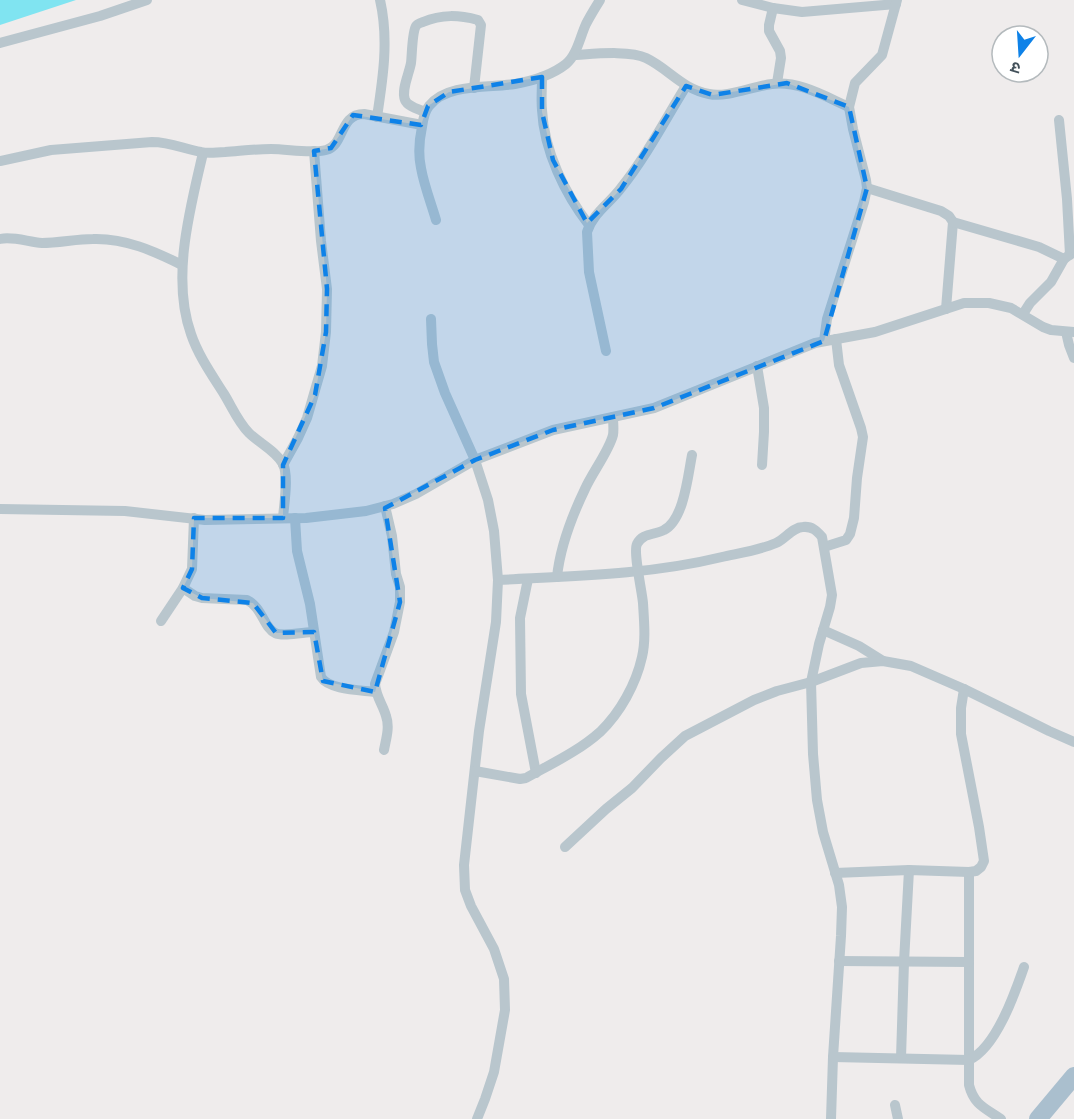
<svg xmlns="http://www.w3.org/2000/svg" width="1074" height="1119" viewBox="0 0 1074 1119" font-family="'Titillium Web','Noto Sans Devanagari',sans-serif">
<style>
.water{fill:#80e4f1}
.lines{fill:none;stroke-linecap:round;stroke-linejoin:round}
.street{stroke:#b9c6cd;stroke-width:10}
.primary{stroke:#aabfce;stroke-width:18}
.marked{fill:#0e82e8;fill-opacity:0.2;stroke:#0e82e8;stroke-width:4.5;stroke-dasharray:12 8;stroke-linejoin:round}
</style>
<rect width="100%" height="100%" fill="#efecec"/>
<path class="water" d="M0 0H76L0 25Z"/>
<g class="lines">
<g class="street">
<path d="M742 0 773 8 802 12 896 4"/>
<path d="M773 8 769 25V31L780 51 781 58 777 83"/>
<path d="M0 43 100 16 147 0"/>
<path d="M574 55C593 54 630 50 646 58 669 69 682 89 709 94 727 98 753 86 772 84 800 81 824 96 849 107"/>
<path d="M542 77C542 88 541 99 542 110 544 151 565 194 589 225"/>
<path d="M425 112C419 109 408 107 405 100 401 90 409 74 411 63 412 56 412 32 416 26 417 24 420 23 423 22 442 14 459 15 478 20L481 25 474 88"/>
<path d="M377 117C383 78 389 39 380 0"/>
<path d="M1059 120 1067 199 1070 255"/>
<path d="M203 153C190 209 171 278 191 334 198 355 212 375 224 394 232 407 238 422 249 433 259 443 276 451 283 464 289 476 284 504 283 518"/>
<path d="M0 161 51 150 152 142C170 142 184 149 201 152 209 154 217 152 225 152 240 151 255 149 271 149 288 149 310 154 326 150 345 145 339 114 364 114L422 125"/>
<path d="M867 188 941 211 949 216 953 222 946 309"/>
<path d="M436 220C431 203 424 185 421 168 418 154 419 141 422 127 423 120 424 112 429 106 446 83 489 88 515 84 532 81 552 75 566 64 577 55 580 37 586 24 590 16 595 8 600 0"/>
<path d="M953 222 1039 247 1064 259"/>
<path d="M0 239C13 236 28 242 42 243 59 243 76 239 93 239 125 238 154 251 182 265"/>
<path d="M1023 314 1030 303 1051 282 1064 259 1068 256"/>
<path d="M431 319 432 344 434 362 445 393 475 460 488 500 494 531 498 580 496 622 479 731 464 865 465 890 471 906 494 949 504 979 505 1010 494 1072 485 1099 477 1119"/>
<path d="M1066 332 1069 345 1074 358"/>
<path d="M824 341 827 319 864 202 867 188 866 180 853 129 849 107 855 83 882 55 897 0"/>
<path d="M606 351 589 272 587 232C593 213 610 203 621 188 646 157 665 120 686 86"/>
<path d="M757 366 764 408V432L762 465"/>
<path d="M283 465 298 438 307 418 322 366 326 332 327 289 321 241 314 151"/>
<path d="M0 509 125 511 205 520 306 518 366 511 393 504 416 494 475 460 553 430 654 408 815 343 875 332 964 303H989L1011 308 1043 327 1051 330 1074 332"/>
<path d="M295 518 297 551 310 604 321 677C329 690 361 690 375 692"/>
<path d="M824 547 846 540 850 534 854 518 857 478 863 437 861 428 839 365 836 339"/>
<path d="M557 577C560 548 572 516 585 489 592 473 609 451 613 435 614 429 613 423 613 417"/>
<path d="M528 579 520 618 521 694 536 773"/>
<path d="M498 580C573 576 648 575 722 557 740 553 760 550 776 543 785 539 793 527 803 527 812 526 817 531 822 537L832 595 830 607 819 644 811 682 813 754 817 800 823 832 839 885 842 907 841 936 833 1057 831 1119"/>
<path d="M183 588 195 596 202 598 247 600C262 607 264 628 275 633 283 637 305 632 314 632"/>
<path d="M161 621 183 588 192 569 194 518"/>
<path d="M823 630 859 646 883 661"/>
<path d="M384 750C386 739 390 727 386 716 383 705 376 697 375 684L394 632 400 602V587L396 574 392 536 385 506"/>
<path d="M475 771 520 779 526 778C551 764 579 751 600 732 620 713 636 684 642 657 646 640 644 621 643 603 642 591 633 552 637 544 642 533 655 535 664 530 684 520 688 475 692 455"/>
<path d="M565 847 606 809 632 788 661 758 685 736 754 700 777 691 811 682 861 663 883 661 911 666 964 689 1049 731 1074 742"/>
<path d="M969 872V1085C974 1105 985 1108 1001 1119"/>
<path d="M835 873 909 870 969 872 976 871 981 867 984 861 979 827 961 734V708L964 689"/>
<path d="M839 961 969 962"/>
<path d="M833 1057 969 1060C996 1048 1015 993 1024 967"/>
<path d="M901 1058 904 962 909 870"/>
<path d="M895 1105 898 1119"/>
</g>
<path class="primary" d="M1038 1119 1074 1076"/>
</g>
<path class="marked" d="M542 77V112L553 160 587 223 621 189 686 86 713 95 787 83 849 107 867 188 824 341 654 408 553 430 475 460 385 508 400 602 375 692 323 681 314 632 276 633 253 603 202 598 183 588 192 569 194 518H283V465L315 395 326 332 327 289 314 151 331 148 353 115 421 125 428 106 449 92Z"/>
<g transform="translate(1020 54) rotate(197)"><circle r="28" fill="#ffffff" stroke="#b4babd" stroke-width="1.5"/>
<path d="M0-4.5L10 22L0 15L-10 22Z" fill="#0e82e8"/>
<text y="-9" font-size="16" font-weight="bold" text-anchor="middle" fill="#44525b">उ</text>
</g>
</svg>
